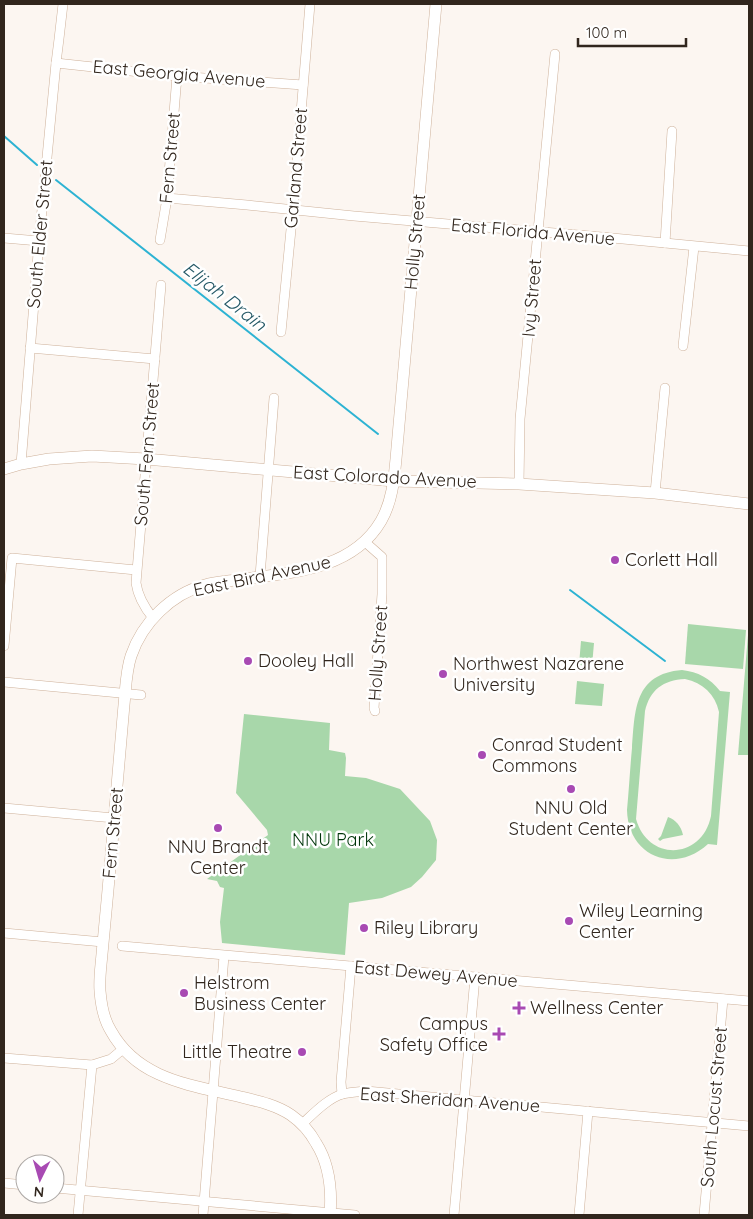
<svg xmlns="http://www.w3.org/2000/svg" width="753" height="1219" viewBox="0 0 753 1219" font-family="Quicksand,sans-serif">
<style>
.green{fill:#a8d7aa;fill-rule:evenodd}
.lines{fill:none;stroke-linecap:round;stroke-linejoin:round}
.stream{stroke:#2db3d3;stroke-width:2}
.street-casing{stroke:#ceb19a;stroke-width:10}
.secondary-casing{stroke:#ceb19a;stroke-width:12}
.street{stroke:#fff;stroke-width:9}
.secondary{stroke:#fff;stroke-width:11}
.poi-dot{fill:#a84ab3;stroke:#fff;stroke-width:2}
.labels{text-anchor:middle;stroke-width:5;stroke-linejoin:round;paint-order:stroke}
.street-label{font-size:18px;fill:#31261d;stroke:#fff}
.poi-label{font-size:18px;fill:#31261d;stroke:#fff;text-anchor:start}
.park-label{font-size:18px;fill:#00360a;stroke:#fff}
.water-label{font-size:19px;font-style:italic;fill:#255967;stroke:#fff}
</style>
<rect width="100%" height="100%" fill="#fcf6f1"/>
<g class="green">
<path d="M688 624 746 630 743 669 685 664Z"/>
<path d="M748 635H749V755H738Z"/>
<path d="M581 641 594 643 592 666 579 665Z"/>
<path d="M682 670C698 672 710 678 720 691L730 692 717 845 708 844C674 875 628 856 627 810 629 789 630 769 632 748 635 710 634 674 682 670ZM685 679C703 683 715 694 719 712L711 816C702 860 648 862 636 819L645 711C650 690 663 680 685 679Z"/>
<path d="M577 681 604 684 602 706 575 704Z"/>
<path d="M244 714 330 723 329 750 345 753 346 758 345 776 366 778 400 789 430 821 437 840 436 860 422 877 411 887 382 898 349 903 345 955 222 943 220 922 224 888 220 887 217 881 207 879 268 835 267 830 236 793Z"/>
<path d="M668 817C676 820 681 826 683 835L663 839 660 841 658 839 661 836Z"/>
</g>
<g class="lines">
<g class="stream">
<path d="M4 136 37 165"/>
<path d="M56 180 378 434"/>
<path d="M570 590 665 661"/>
</g>
<g class="street-casing">
<g id="street">
<path d="M56 63 177 76 303 85"/>
<path d="M167 198 247 205 354 216 602 237 749 251"/>
<path d="M4 238 39 241"/>
<path d="M160 240 167 198 177 76"/>
<path d="M665 243 672 131"/>
<path d="M281 332 293 209 310 4"/>
<path d="M683 346 694 247"/>
<path d="M30 348 155 359"/>
<path d="M21 464 39 241 56 63 59 39 63 4"/>
<path d="M519 484 520 419 555 54"/>
<path d="M655 493 665 388"/>
<path d="M365 542 382 557V594L374 708 375 711"/>
<path d="M260 576 274 398"/>
<path d="M153 618C144 607 138 597 136 583L161 285"/>
<path d="M4 646 12 558 136 570"/>
<path d="M4 682 141 695"/>
<path d="M4 808 114 818"/>
<path d="M4 933 103 942"/>
<path d="M122 946 749 1001"/>
<path d="M4 1058 92 1065 111 1059 123 1049"/>
<path d="M342 1094 341 1082 351 966"/>
<path d="M302 1124C313 1114 328 1098 343 1094 351 1092 358 1092 366 1091L749 1126"/>
<path d="M4 1183 25 1185"/>
<path d="M55 1188 355 1215"/>
<path d="M78 1215 92 1065"/>
<path d="M203 1215 224 956"/>
<path d="M454 1215 475 977"/>
<path d="M579 1215 588 1111"/>
<path d="M704 1215 723 999"/>
</g>
</g>
<g class="secondary-casing">
<g id="secondary">
<path d="M4 469 21 464 49 459 92 456 146 459 394 481 519 484 655 493 749 504"/>
<path d="M330 1215C332 1190 330 1165 316 1143 310 1132 301 1122 291 1115 276 1105 258 1101 241 1097 192 1085 138 1080 111 1031 104 1020 101 1004 100 991 99 979 101 966 102 954 104 932 106 911 108 890 114 824 119 759 125 694 126 682 127 668 131 656 142 623 171 594 205 585 212 583 220 582 228 581 281 573 350 574 381 521 392 502 394 480 396 459L436 4"/>
</g>
</g>
<use href="#street" class="street"/>
<use href="#secondary" class="secondary"/>
</g>
<g class="poi-dot">
<circle cx="615" cy="560" r="5"/>
<circle cx="248" cy="661" r="5"/>
<circle cx="443" cy="674" r="5"/>
<circle cx="482" cy="755" r="5"/>
<circle cx="571" cy="789" r="5"/>
<circle cx="218" cy="828" r="5"/>
<circle cx="569" cy="921" r="5"/>
<circle cx="364" cy="928" r="5"/>
<circle cx="184" cy="993" r="5"/>
<path d="M516.5 1000.5h5v5h5v5h-5v5h-5v-5h-5v-5h5z"/>
<path d="M496.5 1026.5h5v5h5v5h-5v5h-5v-5h-5v-5h5z"/>
<circle cx="302" cy="1052" r="5"/>
</g>
<g class="labels">
<g class="street-label">
<text transform="translate(179 74) rotate(5)" y="6">East Georgia Avenue</text>
<text transform="translate(170 158) rotate(-85)" y="6">Fern Street</text>
<text transform="translate(296 168) rotate(-85)" y="6">Garland Street</text>
<text transform="translate(533 232) rotate(5)" y="6">East Florida Avenue</text>
<text transform="translate(40 234) rotate(-85)" y="6">South Elder Street</text>
<text transform="translate(415 242) rotate(-85)" y="6">Holly Street</text>
<text transform="translate(532 298) rotate(-85)" y="6">Ivy Street</text>
<text transform="translate(147 454) rotate(-85)" y="6">South Fern Street</text>
<text transform="translate(385 477) rotate(3)" y="6">East Colorado Avenue</text>
<text transform="translate(262 576) rotate(-12)" y="6">East Bird Avenue</text>
<text transform="translate(378 653) rotate(-86)" y="6">Holly Street</text>
<text transform="translate(113 833) rotate(-85)" y="6">Fern Street</text>
<text transform="translate(436 974) rotate(5)" y="6">East Dewey Avenue</text>
<text transform="translate(450 1100) rotate(4)" y="6">East Sheridan Avenue</text>
<text transform="translate(714 1107) rotate(-85)" y="6">South Locust Street</text>
</g>
<g class="poi-label">
<text x="625" y="566">Corlett Hall</text>
<text x="258" y="667">Dooley Hall</text>
<text x="453" y="670">Northwest Nazarene<tspan x="453" dy="21">University</tspan></text>
<text x="492" y="751">Conrad Student<tspan x="492" dy="21">Commons</tspan></text>
<text x="571" y="814" text-anchor="middle">NNU Old<tspan x="571" dy="21">Student Center</tspan></text>
<text x="218" y="853" text-anchor="middle">NNU Brandt<tspan x="218" dy="21">Center</tspan></text>
<text x="579" y="917">Wiley Learning<tspan x="579" dy="21">Center</tspan></text>
<text x="374" y="934">Riley Library</text>
<text x="194" y="989">Helstrom<tspan x="194" dy="21">Business Center</tspan></text>
<text x="530" y="1014">Wellness Center</text>
<text x="488" y="1030" text-anchor="end">Campus<tspan x="488" dy="21">Safety Office</tspan></text>
<text x="292" y="1058" text-anchor="end">Little Theatre</text>
</g>
<g class="park-label">
<text x="333" y="846">NNU Park</text>
</g>
<g class="water-label">
<text transform="translate(225 296) rotate(38)" y="7">Elijah Drain</text>
</g>
</g>
<rect width="753" height="1219" fill="none" stroke="#31261d" stroke-width="10"/>
<g transform="translate(40 1179) rotate(185)"><circle r="24" fill="#ffffff" stroke="#ada8a5"/>
<path d="M0-4L9 19L0 12L-9 19Z" fill="#a84ab3"/>
<text y="-8" font-size="14" font-weight="bold" text-anchor="middle" fill="#31261d">N</text>
</g>
<path d="M578 38v8h108v-8" fill="none" stroke="#31261d" stroke-width="2.5"/>
<text x="586" y="38" font-size="15" fill="#31261d" stroke="#ffffff" stroke-width="4" paint-order="stroke">100 m</text>
</svg>
